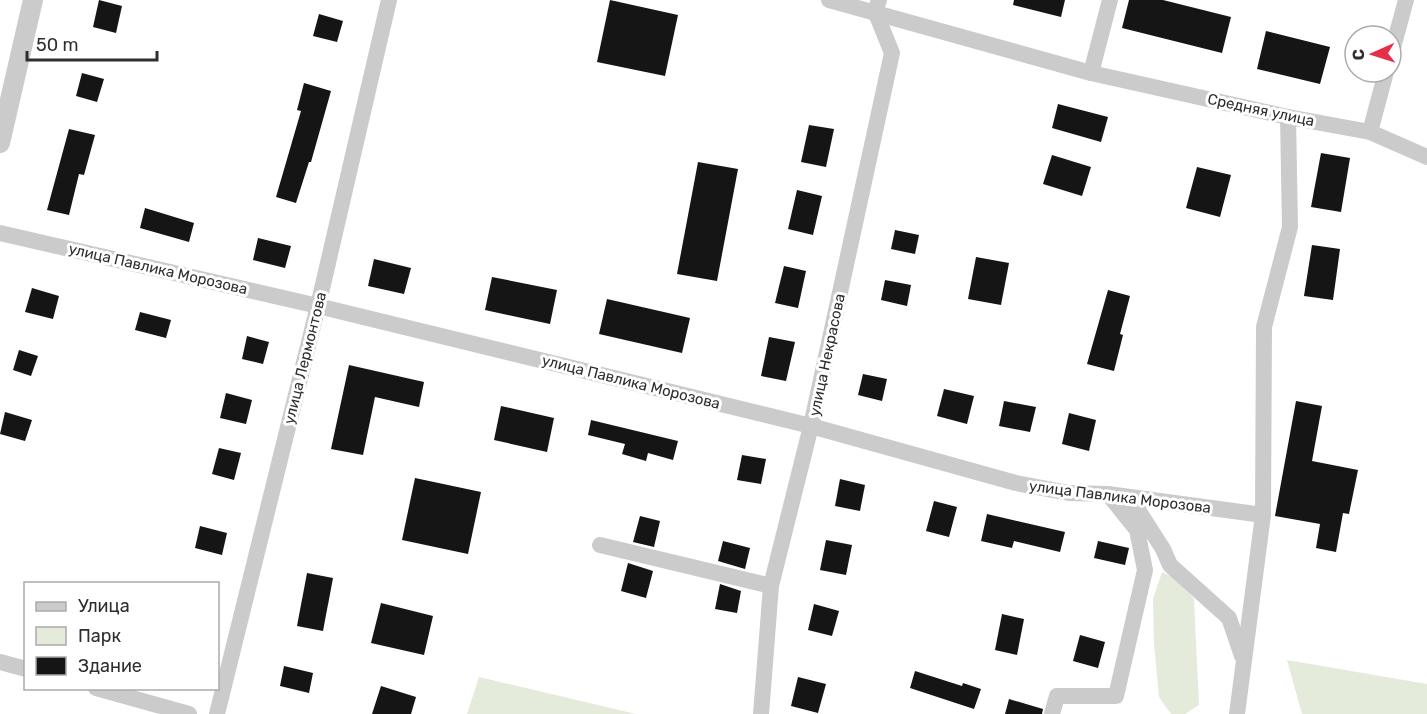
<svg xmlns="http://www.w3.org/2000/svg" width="1427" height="714" viewBox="0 0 1427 714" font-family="Rubik,sans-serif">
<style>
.green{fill:#e5ebdb}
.building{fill:#151515}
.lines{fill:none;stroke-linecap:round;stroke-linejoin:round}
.minor{stroke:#cbcbcb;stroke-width:16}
.tertiary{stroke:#cbcbcb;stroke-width:20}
.labels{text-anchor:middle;stroke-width:6;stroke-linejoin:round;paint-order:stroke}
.street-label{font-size:15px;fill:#2e2e2e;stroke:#fff}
</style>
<rect width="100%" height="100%" fill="#fff"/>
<g class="green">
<path d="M1162 572 1178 579 1194 599 1199 705 1185 714H1171L1159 697 1154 644 1153 599Z"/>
<path d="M1287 660 1427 684V714H1302Z"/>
<path d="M479 677 636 714H467Z"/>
</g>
<g class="building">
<path d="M99 0 122 6 116 33 93 27Z"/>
<path d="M610 0 678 15 665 76 597 62Z"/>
<path d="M1014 0H1065L1061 17 1013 5Z"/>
<path d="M1129 0H1163L1231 17 1222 53 1122 28Z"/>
<path d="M319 14 343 21 337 42 313 36Z"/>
<path d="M1266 31 1330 47 1320 84 1257 69Z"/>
<path d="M82 73 104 79 97 102 76 96Z"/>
<path d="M304 83 331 91 311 162H309L296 203 276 197 301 111 297 110Z"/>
<path d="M1058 104 1108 117 1101 142 1052 128Z"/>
<path d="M809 125 834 129 826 167 801 162Z"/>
<path d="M69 129 95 135 84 175 79 174 69 215 47 210Z"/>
<path d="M1321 153 1350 158 1341 212 1311 207Z"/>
<path d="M1052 155 1091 167 1082 196 1043 184Z"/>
<path d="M698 162 738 169 717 281 677 274Z"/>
<path d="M1197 167 1231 175 1220 217 1186 208Z"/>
<path d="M797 190 822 196 813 235 788 229Z"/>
<path d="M145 208 194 223 189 242 140 228Z"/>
<path d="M895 230 919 235 915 254 891 249Z"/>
<path d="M258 238 291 246 285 268 253 260Z"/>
<path d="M1312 245 1340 249 1333 300 1304 296Z"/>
<path d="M976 257 1009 263 1001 305 968 299Z"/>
<path d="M374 259 411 268 404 294 368 286Z"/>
<path d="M784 266 806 271 798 308 775 303Z"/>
<path d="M492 277 557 290 550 324 485 310Z"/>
<path d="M885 280 911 285 907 306 881 300Z"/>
<path d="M32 288 59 296 53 319 25 312Z"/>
<path d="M1108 290 1130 296 1120 334 1123 335 1114 371 1087 364Z"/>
<path d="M607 299 690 318 682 353 599 334Z"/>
<path d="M140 312 171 320 166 338 135 330Z"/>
<path d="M247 336 269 342 263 364 242 359Z"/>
<path d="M769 337 795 342 786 381 761 376Z"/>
<path d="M19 350 38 356 31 376 13 370Z"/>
<path d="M349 365 424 382 419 407 375 397 363 455 331 449Z"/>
<path d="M863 374 887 379 882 401 858 395Z"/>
<path d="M944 389 974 396 967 424 937 416Z"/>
<path d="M226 393 252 400 246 424 220 418Z"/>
<path d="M1004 401 1036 407 1030 432 999 426Z"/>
<path d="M1296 401 1322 406 1312 461 1358 470 1349 514 1343 513 1336 552 1316 548 1320 524 1275 516Z"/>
<path d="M501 406 554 418 547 452 494 440Z"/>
<path d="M5 412 32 420 25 441 0 434Z"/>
<path d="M1069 413 1096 420 1089 451 1062 444Z"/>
<path d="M591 420 678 441 673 460 648 453 646 461 622 454 625 444 588 435Z"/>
<path d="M219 448 241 453 234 480 212 474Z"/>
<path d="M742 455 766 459 761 484 737 480Z"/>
<path d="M415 478 481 492 468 554 402 540Z"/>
<path d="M840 479 865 485 860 511 835 506Z"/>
<path d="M934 501 957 507 949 537 926 531Z"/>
<path d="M987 514 1065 532 1060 552 1014 541 1012 548 981 541Z"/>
<path d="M640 516 660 521 654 547 633 542Z"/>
<path d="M200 526 227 533 222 555 195 548Z"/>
<path d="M826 540 852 545 846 575 820 570Z"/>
<path d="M723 541 750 548 745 569 718 561Z"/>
<path d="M1098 541 1129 548 1125 565 1094 558Z"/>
<path d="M628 563 653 571 646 598 621 591Z"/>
<path d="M307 573 333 578 323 631 297 626Z"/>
<path d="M720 584 741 591 737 613 715 609Z"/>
<path d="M381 603 433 616 424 655 371 643Z"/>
<path d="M814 604 839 611 832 636 808 630Z"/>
<path d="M1002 614 1024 619 1017 655 995 650Z"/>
<path d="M1080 635 1105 642 1098 668 1073 661Z"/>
<path d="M284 666 313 673 309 693 280 686Z"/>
<path d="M915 671 962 686 963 683 981 689 974 709 910 688Z"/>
<path d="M798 677 826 684 818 713 791 706Z"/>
<path d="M381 686 416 697 411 714H372Z"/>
<path d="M1009 699 1043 709 1042 714H1005Z"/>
</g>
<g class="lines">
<g class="minor">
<path d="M829 0 1091 73 1288 117 1370 132 1427 157"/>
<path d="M1391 55 1406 0"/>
<path d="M1091 73 1110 0"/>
<path d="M1370 132 1386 72"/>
<path d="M0 233 318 306 811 426 1016 483 1069 493 1108 494 1263 515"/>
<path d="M1117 499 1138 510 1163 549 1170 565 1229 618 1242 656"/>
<path d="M600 545 771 586"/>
<path d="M0 662 26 669"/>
<path d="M96 688 189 714"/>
<path d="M217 714 318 306 389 0"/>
<path d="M761 714 771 586 811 426 892 53 875 11 879 0"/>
<path d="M1052 714 1057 696H1116L1145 570 1137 530 1108 494"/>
<path d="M1237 714 1263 515 1264 327 1290 227 1288 117"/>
</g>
<path class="tertiary" d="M0 143 33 0"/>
</g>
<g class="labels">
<g class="street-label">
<text transform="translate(1261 110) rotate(12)" y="5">Средняя улица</text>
<text transform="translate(158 269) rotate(13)" y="5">улица Павлика Морозова</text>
<text transform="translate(827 355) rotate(-78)" y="5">улица Некрасова</text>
<text transform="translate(305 358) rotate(-76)" y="5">улица Лермонтова</text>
<text transform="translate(631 382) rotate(14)" y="5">улица Павлика Морозова</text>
<text transform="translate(1120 497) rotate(7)" y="5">улица Павлика Морозова</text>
</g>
</g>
<rect x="24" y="582" width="195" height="108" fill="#ffffff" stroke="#ababab" stroke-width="1.5"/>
<rect x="36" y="602" width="30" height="9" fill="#cbcbcb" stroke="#ababab" stroke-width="1.5"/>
<text x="78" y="612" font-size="18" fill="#2e2e2e">Улица</text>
<rect x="36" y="627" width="30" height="18" fill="#e5ebdb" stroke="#ababab" stroke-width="1.5"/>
<text x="78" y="642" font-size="18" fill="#2e2e2e">Парк</text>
<rect x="36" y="657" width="30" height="18" fill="#151515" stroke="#ababab" stroke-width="1.5"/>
<text x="78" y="672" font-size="18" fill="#2e2e2e">Здание</text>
<g transform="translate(1373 54) rotate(267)"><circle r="28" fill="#ffffff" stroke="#ababab" stroke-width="1.5"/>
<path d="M0-4.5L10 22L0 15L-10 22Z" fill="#e52f48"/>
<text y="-9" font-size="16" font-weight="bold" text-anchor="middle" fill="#2e2e2e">С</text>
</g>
<path d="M27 51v9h130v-9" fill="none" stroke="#2e2e2e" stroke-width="3"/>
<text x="36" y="51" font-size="18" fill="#2e2e2e" stroke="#ffffff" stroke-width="4.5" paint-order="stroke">50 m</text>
</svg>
